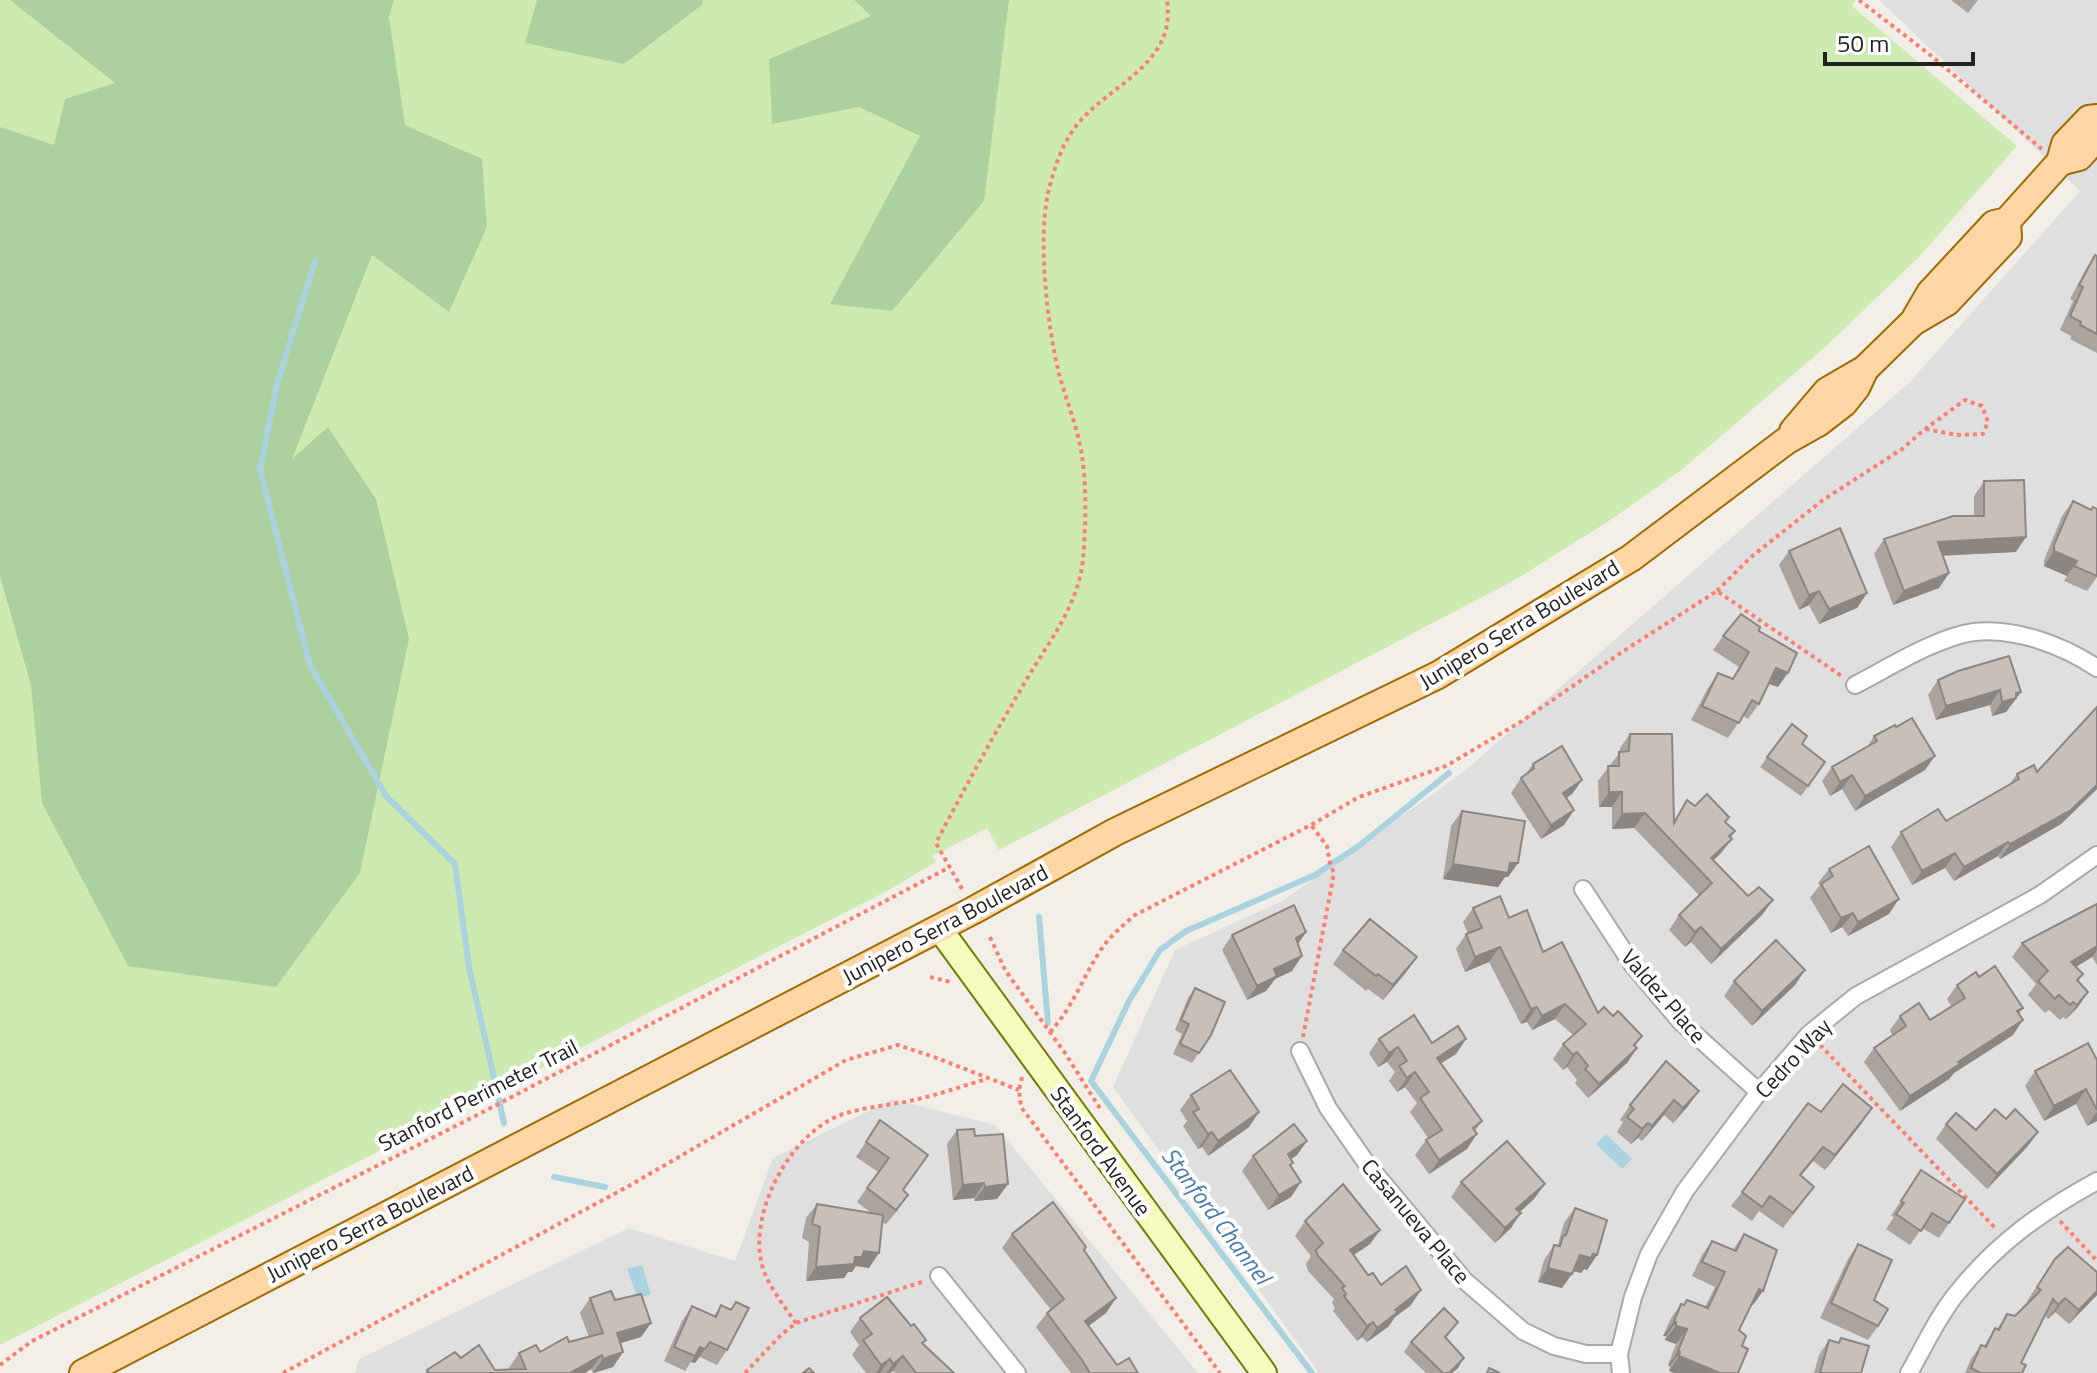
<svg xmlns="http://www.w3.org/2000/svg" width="2097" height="1373" viewBox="0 0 2097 1373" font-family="'Titillium Web',sans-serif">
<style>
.residential{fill:#e0dfdf}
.grass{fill:#cdebb0}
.forest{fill:#add19e}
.water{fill:#aad3df}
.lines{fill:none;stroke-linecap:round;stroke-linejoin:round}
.stream{stroke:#aad3df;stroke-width:6}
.street-casing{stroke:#a9a9a9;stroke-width:20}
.secondary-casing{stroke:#707d05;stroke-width:28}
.primary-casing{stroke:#a06b00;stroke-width:30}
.path{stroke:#fa8072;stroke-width:4;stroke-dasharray:4 4;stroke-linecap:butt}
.street{stroke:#fff;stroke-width:16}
.secondary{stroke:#f7fabf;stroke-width:24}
.primary{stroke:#fcd6a4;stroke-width:26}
.wall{fill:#aba49e}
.shaded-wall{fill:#8b8681}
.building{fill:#c7bfb8;stroke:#8b8681;stroke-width:2}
.labels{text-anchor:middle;stroke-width:8;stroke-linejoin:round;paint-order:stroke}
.street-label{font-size:22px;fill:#222;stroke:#fff}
.water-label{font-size:24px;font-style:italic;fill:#4a7aab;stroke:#fff}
</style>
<rect width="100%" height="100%" fill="#f2efe9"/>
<g class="residential">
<path d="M1879 0H2097V1373H1319L1113 1087 1175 950 1284 900 1462 773 1910 382 2080 191Z"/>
<path d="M893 1099 995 1125 1198 1373H355L359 1359 629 1228 735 1261 773 1158Z"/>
</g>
<path class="grass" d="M0 0H1856L1852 6 2017 146 1917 259 1823 349 1680 471 1609 521 1513 581 999 850 987 828 932 856 936 862 887 891 0 1345Z"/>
<g class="forest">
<path d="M10 0H394L389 17 405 125 482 159 487 227 449 312 372 255 292 459 328 427 376 499 409 639 360 873 276 987 128 966 42 803 31 685 0 576V127L54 145 65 99 115 83Z"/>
<path d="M537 0H703L702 5 624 64 525 43Z"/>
<path d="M854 0H1009L984 201 892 311 830 304 920 136 859 107 772 124 769 59 871 16Z"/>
</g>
<g class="water">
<path d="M1606 1134 1632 1159 1622 1169 1596 1144Z"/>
<path d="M642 1265 651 1294 638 1299 627 1269Z"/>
</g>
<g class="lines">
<g class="stream">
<path d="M315 261 277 384 260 470 310 665 386 796 455 864 469 967 504 1123"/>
<path d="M1039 917 1048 1023"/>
<path d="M554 1177 605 1187"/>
<path d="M1312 1373 1091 1081 1129 1001 1160 950 1186 931 1315 875 1360 845 1449 773"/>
</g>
<g class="street-casing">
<g id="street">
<path d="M1855 685C1888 668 1937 637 1974 632 2015 627 2064 646 2097 668"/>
<path d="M1583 889 1632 964 1680 1021 1759 1092"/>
<path d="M1300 1051 1328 1108 1367 1164 1464 1280 1523 1331 1554 1346 1586 1354H1619"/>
<path d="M939 1276 1017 1373"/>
<path d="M1621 1373 1619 1354 1633 1297 1649 1254 1685 1191 1759 1092 1809 1034 1856 996 2040 895 2097 855"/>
<path d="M1909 1373C1924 1347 1938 1316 1957 1293 1997 1243 2042 1211 2097 1181"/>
</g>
</g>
<g class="secondary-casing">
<path id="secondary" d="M939 928 1264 1373"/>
</g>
<g class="primary-casing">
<g id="primary">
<path d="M2060 162 2079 157 2097 137"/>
<path d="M1916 317 1930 293 1994 224 2007 221 2060 162 2065 144 2089 119 2097 118"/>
<path d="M1793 431 1827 391 1865 369 1913 322 1947 302 2008 237 2007 221"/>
<path d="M83 1373 974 910 1115 832 1438 675 1631 558 1786 441 1818 423 1844 403 1856 388 1865 369"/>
</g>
</g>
<g class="path">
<path d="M1859 0 1929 54 2043 150"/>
<path d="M1717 591 1751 557 1823 500 1902 449 1925 429 1965 400 1982 406 1988 422 1983 434 1957 435 1925 429"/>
<path d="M962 889 936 843C963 791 991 740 1021 689 1045 646 1078 609 1083 559 1086 524 1087 484 1081 450 1076 424 1066 399 1059 374 1047 324 1038 242 1048 193 1054 169 1061 146 1076 126 1109 84 1177 65 1167 0"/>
<path d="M990 937 1005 970 1065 1053 1101 1110"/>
<path d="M930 977 951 982"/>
<path d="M1050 1032C1073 1007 1082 979 1100 951 1109 937 1122 926 1135 915L1311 825 1359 797 1446 766 1522 721 1622 652 1717 591 1843 677"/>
<path d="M1303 1037 1334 873 1330 863 1327 846 1311 825"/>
<path d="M1820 1045 1996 1229"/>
<path d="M1022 1077 1019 1090 1021 1107 1220 1373"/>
<path d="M2060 1221 2097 1261"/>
<path d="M796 1323C784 1306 768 1286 762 1265 748 1212 791 1132 843 1114 868 1106 896 1105 922 1098 944 1093 965 1085 987 1079"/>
<path d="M0 1365 32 1341 483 1112 950 867"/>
<path d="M283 1373 627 1187 846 1060 898 1045 934 1057 1019 1090"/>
<path d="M745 1373 782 1334 796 1323 925 1281"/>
</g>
<use href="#street" class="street"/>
<use href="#secondary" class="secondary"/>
<use href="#primary" class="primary"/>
</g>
<g class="wall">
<path d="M1951 0H1978L1968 13Z"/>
<path d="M2095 255 2097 256V353L2070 339 2071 336 2060 330 2073 301 2070 299 2086 269Z"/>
<path d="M1984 481 2016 552 1943 556 1949 573 1939 588 1893 605 1874 554 1884 539 1974 516V496Z"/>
<path d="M2073 501 2091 510 2097 509V577L2087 591 2064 581 2067 576 2044 566V560L2062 516Z"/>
<path d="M1789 551 1867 593 1857 608 1819 624 1809 605 1799 610 1779 565Z"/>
<path d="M1759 631 1778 687 1768 684 1759 704 1748 719 1743 716 1728 738 1691 720 1708 688 1718 673 1732 679 1739 667 1713 650 1723 636Z"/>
<path d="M1938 680 2021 692 2006 712 1992 716 1990 705 1936 720 1928 695Z"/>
<path d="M2097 707V789L2061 824 2000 859 1998 856 1954 881 1945 868 1912 885 1891 847 1901 832 1946 821 2009 785 2017 774 2037 772Z"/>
<path d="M1792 724 1802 744 1825 762 1801 796 1760 767Z"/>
<path d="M1630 734 1674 821 1687 800 1695 806 1725 822 1735 831 1721 853 1714 860 1762 915 1711 964 1691 942 1685 947 1669 930 1679 915 1700 896 1634 828 1612 829V807H1599L1598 781 1620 752V748Z"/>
<path d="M1874 736 1925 770 1855 811 1842 789 1830 796 1822 781 1832 767 1868 746Z"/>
<path d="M1533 764 1582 780 1572 794 1566 798 1574 810 1564 825 1541 839 1511 793 1521 778 1526 774Z"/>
<path d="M1462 811 1518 863 1508 877H1505L1498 887 1443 879 1451 826Z"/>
<path d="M1829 869 1889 914 1848 936 1842 927 1831 933 1810 898 1820 885 1818 883Z"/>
<path d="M2097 904V965L2092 957 2076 967 2083 974 2078 982V1007L2066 1019 2063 1017 2060 1020 2049 1010 2045 1013 2028 995 2036 984 2012 957 2022 943Z"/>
<path d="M1473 908 1509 918 1543 952 1598 1013 1613 1016 1642 1036 1635 1046 1637 1048 1627 1063 1588 1098 1575 1083 1577 1080 1567 1067 1563 1070 1553 1059 1563 1044 1573 1035 1555 1019 1532 1030 1527 1022 1521 1024 1489 962 1465 972 1456 949 1466 934H1468L1463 922Z"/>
<path d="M1306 932 1298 944 1292 971 1275 979 1266 991 1247 1000 1222 950 1232 935Z"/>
<path d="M1343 950 1417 957 1407 971 1383 1000 1368 989 1366 991 1333 964Z"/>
<path d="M1805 970 1795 985 1752 1026 1724 996 1734 981Z"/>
<path d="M1979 977 2023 1008 2019 1014 2013 1035 1954 1073 1949 1079 1900 1111 1864 1062 1874 1048 1892 1035 1890 1030 1900 1016 1930 1020 1951 1006 1947 999 1957 985Z"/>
<path d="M1195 988 1211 1035 1192 1063 1173 1054 1182 1034 1175 1030 1188 998Z"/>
<path d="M1379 1039 1432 1043 1466 1039 1456 1054 1441 1063 1482 1121 1475 1131 1467 1149 1429 1174 1415 1155 1426 1140 1428 1138 1410 1112 1417 1103 1405 1087 1397 1092 1389 1081 1395 1072 1387 1062 1378 1067 1369 1053Z"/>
<path d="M2097 1060V1121L2087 1126 2076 1104 2044 1121 2025 1086 2035 1071Z"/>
<path d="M1666 1061 1689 1105 1673 1123 1664 1115 1642 1141 1638 1138 1631 1144 1617 1132 1623 1122 1620 1120 1630 1105Z"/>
<path d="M1191 1095 1259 1112 1249 1127 1208 1156 1202 1147 1198 1149 1183 1126 1187 1121 1180 1110Z"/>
<path d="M1821 1112 1862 1123 1825 1170 1813 1161 1801 1176 1803 1202 1783 1228 1759 1211 1752 1221 1731 1206 1742 1192Z"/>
<path d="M2006 1119 2038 1132 2027 1147 1987 1189 1936 1139 1946 1124 1976 1130Z"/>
<path d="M880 1120 903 1190 898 1210 886 1224 882 1222 869 1268 856 1266 852 1272H848L844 1278 806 1281 809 1242 802 1238 806 1218 817 1204 870 1212 857 1202 878 1172 856 1157Z"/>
<path d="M957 1130 975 1136 1008 1184 997 1199 974 1201V1198L953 1200 947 1144Z"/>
<path d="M1307 1141 1297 1155 1291 1159V1197L1268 1210 1242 1171 1253 1156Z"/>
<path d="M1921 1170 1965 1199 1939 1238 1922 1228 1910 1245 1886 1229 1894 1217 1891 1216Z"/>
<path d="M1461 1182 1534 1199 1520 1212 1511 1228 1495 1243 1451 1197Z"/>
<path d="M1575 1208 1597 1255 1587 1270 1584 1269 1581 1273 1573 1271 1562 1288 1538 1282 1544 1260 1554 1245H1557L1558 1244 1564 1223Z"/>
<path d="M1305 1221 1380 1230 1370 1244 1354 1255 1368 1275 1411 1305 1395 1317 1388 1327 1367 1342 1362 1337 1357 1341 1333 1311 1335 1308 1332 1303 1334 1299 1308 1271 1306 1264 1311 1256 1295 1236Z"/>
<path d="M1012 1234 1084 1250 1116 1298 1106 1313 1088 1326 1117 1365 1138 1373H1071L1036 1327 1047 1313 1051 1310 1002 1248Z"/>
<path d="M1744 1234 1753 1305H1751L1669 1371 1670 1366 1668 1365 1676 1344 1665 1340 1666 1336H1663L1671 1318 1681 1304 1684 1305 1687 1300 1705 1307 1715 1287 1692 1276 1702 1255 1712 1241 1733 1250Z"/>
<path d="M1858 1244 1874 1300 1878 1326 1868 1340 1820 1318 1848 1259Z"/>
<path d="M2055 1259 2097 1295 2069 1324 2055 1312 2048 1319 2044 1315 2021 1363 2022 1373H1965L1971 1359 1981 1345 1984 1346 1995 1328 1997 1329 2007 1314 2015 1316 2029 1303 2027 1301Z"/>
<path d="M590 1298 615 1300 651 1323 641 1337 621 1343 623 1352 613 1367 594 1373H593L591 1369 585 1373H425L427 1370 461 1358 495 1370 510 1369 509 1368 519 1353 540 1352 569 1342 589 1337 580 1313Z"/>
<path d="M721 1305 727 1350 717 1365 700 1357 695 1363 691 1362 685 1371 664 1361 682 1321 692 1306 714 1316Z"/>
<path d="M860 1318 924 1344 954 1373H895L893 1371 890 1373H866L852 1355 859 1345 850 1332Z"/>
<path d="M1458 1322 1446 1338 1458 1368 1452 1373H1426L1404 1352 1411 1342Z"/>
<path d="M1841 1338 1861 1373H1814L1819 1355 1829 1340 1838 1343Z"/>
</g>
<g class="shaded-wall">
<path d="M2026 537 2016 552 1927 556 1938 542Z"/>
<path d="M2054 551 2077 561 2067 576 2044 566Z"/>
<path d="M1949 573 1939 588 1893 605 1904 591Z"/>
<path d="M1819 591 1809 605 1799 610 1809 595Z"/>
<path d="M1867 593 1857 608 1819 624 1829 609Z"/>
<path d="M1776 668 1788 673 1778 687 1765 682Z"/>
<path d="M2000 690 1990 705 1936 720 1946 706Z"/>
<path d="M2021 692 2006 712 1992 716 2002 702 2016 693Z"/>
<path d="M1935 756 1925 770 1855 811 1865 796Z"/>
<path d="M1852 775 1842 789 1830 796 1840 782Z"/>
<path d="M1582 780 1572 794 1553 808 1563 793Z"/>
<path d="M2097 785V789L2061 824 2000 859 2010 844Z"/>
<path d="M1609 792H1622L1612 807H1599Z"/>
<path d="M1574 810 1564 825 1541 839 1551 825Z"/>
<path d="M1645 813 1634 828 1612 829 1622 814Z"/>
<path d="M1735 831 1726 844 1732 839 1721 853 1701 872 1711 858Z"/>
<path d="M2008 842 1998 856 1954 881 1964 867Z"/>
<path d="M1955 853 1945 868 1912 885 1922 871Z"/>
<path d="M1518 863 1508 877H1505L1498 887 1443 879 1453 864Z"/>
<path d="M1899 899 1889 914 1848 936 1858 922Z"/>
<path d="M1773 900 1762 915 1711 964 1721 949Z"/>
<path d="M1853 913 1842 927 1831 933 1841 918Z"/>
<path d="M1701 927 1691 942 1685 947 1695 932Z"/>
<path d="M1306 932 1296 947V938Z"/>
<path d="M2097 946V950L2092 957 2061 976 2071 962Z"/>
<path d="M1500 947 1489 962 1465 972 1475 957Z"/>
<path d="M1302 956 1292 971 1275 979 1266 991 1247 1000 1257 986 1274 969Z"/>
<path d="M1417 957 1407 971 1383 1000 1393 985Z"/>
<path d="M1805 970 1795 985 1752 1026 1762 1011Z"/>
<path d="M2088 992 2078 1007 2066 1019 2077 1005Z"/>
<path d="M1565 1004 1555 1019 1532 1030 1542 1016Z"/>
<path d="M1537 1007 1527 1022 1521 1024 1531 1009Z"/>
<path d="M2023 1020 2013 1035 1954 1073 1949 1079 1900 1111 1910 1096 1958 1062Z"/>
<path d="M1466 1039 1456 1054 1427 1072 1437 1058Z"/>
<path d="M1398 1047 1387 1062 1378 1067 1389 1053Z"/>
<path d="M1637 1048 1627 1063 1588 1098 1599 1084Z"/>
<path d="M1577 1052 1567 1067 1563 1070 1573 1055Z"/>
<path d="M1415 1072 1405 1087 1397 1092 1407 1078Z"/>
<path d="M2086 1089 2076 1104 2044 1121 2054 1106Z"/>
<path d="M1699 1091 1689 1105 1673 1123 1683 1108Z"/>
<path d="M1674 1100 1664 1115 1642 1141 1652 1126Z"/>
<path d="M1872 1108 1862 1123 1825 1170 1835 1155Z"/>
<path d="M1259 1112 1249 1127 1208 1156 1218 1141Z"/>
<path d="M2097 1112V1121L2087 1126Z"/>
<path d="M1648 1123 1638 1138 1631 1144 1642 1129Z"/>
<path d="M1212 1132 1202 1147 1198 1149 1208 1134Z"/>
<path d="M2038 1132 2027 1147 1987 1189 1997 1174Z"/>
<path d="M1477 1134 1467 1149 1429 1174 1439 1160Z"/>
<path d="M1307 1141 1297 1155 1278 1168 1288 1154Z"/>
<path d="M1301 1182 1291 1197 1268 1210 1279 1195Z"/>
<path d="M984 1183 974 1198 953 1200 963 1185Z"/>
<path d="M1008 1184 997 1199 974 1201 985 1187Z"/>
<path d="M1545 1184 1534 1199 1506 1224 1516 1209Z"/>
<path d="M1521 1213 1511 1228 1495 1243 1505 1228Z"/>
<path d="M1380 1230 1370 1244 1340 1264 1350 1250Z"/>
<path d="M864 1251 879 1253 869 1268 856 1266 852 1272H848L844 1278 806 1281 816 1267 855 1257Z"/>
<path d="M1593 1254 1597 1255 1587 1270 1584 1269 1581 1273 1569 1270 1580 1255Z"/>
<path d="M1548 1268 1572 1274 1562 1288 1538 1282Z"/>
<path d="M1759 1289 1763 1291 1753 1305 1748 1304Z"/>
<path d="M1421 1290 1411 1305 1395 1317 1388 1327 1367 1342 1377 1328 1395 1310Z"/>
<path d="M2097 1291V1295L2069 1324 2079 1310Z"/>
<path d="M1116 1298 1106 1313 1075 1336 1085 1321Z"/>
<path d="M2065 1298 2055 1312 2048 1319 2058 1305Z"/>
<path d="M1674 1321 1676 1322 1666 1336H1663Z"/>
<path d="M1373 1322 1362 1337 1357 1341 1367 1326Z"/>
<path d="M651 1323 641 1337 607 1347 617 1333Z"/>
<path d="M1676 1326 1687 1329 1676 1344 1665 1340Z"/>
<path d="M700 1347 705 1349 695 1363 691 1362Z"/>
<path d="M1678 1351 1680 1352 1670 1366 1668 1365Z"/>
<path d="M623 1352 613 1367 593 1373 603 1359Z"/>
<path d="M602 1355 591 1369 585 1373H570Z"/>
<path d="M903 1356 893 1371 890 1373H886L893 1364Z"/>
<path d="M1679 1356 1720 1373H1674L1669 1371Z"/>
<path d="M1464 1358 1458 1368 1452 1373H1449Z"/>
<path d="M890 1359 880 1373H876L881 1365Z"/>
</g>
<g class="building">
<path d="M2095 255 2097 256V334L2080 325 2081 322 2070 316 2083 287 2079 285Z"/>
<path d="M2024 480 2026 537 1938 542 1949 573 1904 591 1884 539 1953 516H1984V481Z"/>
<path d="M2073 501 2091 510 2093 507 2097 509V576L2074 566 2077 561 2054 551V545Z"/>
<path d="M1840 528 1867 593 1829 609 1819 591 1809 595 1789 551Z"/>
<path d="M1741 614 1760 627 1759 631 1797 653 1788 673 1776 668 1759 704 1752 700 1739 723 1702 706 1718 673 1733 679 1749 652 1723 636Z"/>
<path d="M2009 656 2021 692 2016 693V698L2002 702 2000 690 1946 706 1938 680 1958 671Z"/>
<path d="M2097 707V785L2071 810 2010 844 2008 842 1964 867 1955 853 1922 871 1901 832 1938 809 1946 821 2019 779 2017 774 2034 765 2037 772Z"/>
<path d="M1912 718 1935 756 1865 796 1852 775 1840 782 1832 767 1877 741 1874 736 1895 725 1896 727Z"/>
<path d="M1792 724 1807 736 1802 744 1825 762 1808 786 1767 757Z"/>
<path d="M1630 734H1672L1674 823 1687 800 1695 806 1707 794 1729 817 1725 822 1735 831 1729 836 1732 839 1711 858 1748 896 1759 887 1773 900 1721 949 1701 927 1695 932 1679 915 1712 883 1645 813 1622 814V792H1609L1608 766H1619V752L1629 751Z"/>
<path d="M1562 746 1582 780 1563 793 1574 810 1551 825 1521 778 1534 768 1533 764Z"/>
<path d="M1462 811 1525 821 1518 863H1510L1508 873 1453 864Z"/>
<path d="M1869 846 1899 899 1858 922 1853 913 1841 918 1821 884 1833 876 1829 869Z"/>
<path d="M1500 896 1509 918 1527 910 1543 952 1562 942 1598 1013 1604 1007 1613 1016 1618 1011 1642 1036 1634 1045 1637 1048 1599 1084 1585 1069 1588 1066 1577 1052 1573 1055 1563 1044 1586 1024 1565 1004 1542 1016 1537 1007 1531 1009 1500 947 1475 957 1466 934 1482 928 1473 908Z"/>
<path d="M2097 904V946L2071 962 2083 974 2077 980 2088 992 2077 1005 2073 1002 2070 1005 2059 995 2055 999 2038 981 2048 971 2022 943Z"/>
<path d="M1294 905 1306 932 1296 938 1302 956 1274 969 1277 976 1257 986 1232 935Z"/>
<path d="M1370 919 1417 957 1393 985 1378 974 1376 976 1343 950Z"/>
<path d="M1776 940 1805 970 1762 1011 1734 981Z"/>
<path d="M1995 966 2023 1008 2017 1011 2023 1020 1958 1062 1960 1064 1910 1096 1874 1048 1906 1026 1900 1016 1919 1003 1930 1020 1965 998 1957 985 1976 972 1979 977Z"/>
<path d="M1195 988 1225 1002 1211 1035 1199 1053 1180 1044 1189 1024 1181 1020Z"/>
<path d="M1414 1015 1432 1043 1458 1026 1466 1039 1437 1058 1482 1121 1473 1128 1477 1134 1439 1160 1426 1140 1442 1130 1420 1098 1429 1092 1415 1072 1407 1078 1399 1066 1407 1061 1398 1047 1389 1053 1379 1039Z"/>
<path d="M2088 1043 2097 1060V1110L2086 1089 2054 1106 2035 1071Z"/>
<path d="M1666 1061 1699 1091 1683 1108 1674 1100 1652 1126 1648 1123 1642 1129 1627 1117 1634 1109 1630 1105Z"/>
<path d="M1230 1070 1259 1112 1218 1141 1212 1132 1208 1134 1193 1112 1199 1109 1191 1095Z"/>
<path d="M1843 1084 1872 1108 1835 1155 1823 1147 1800 1175 1814 1187 1793 1213 1770 1196 1762 1207 1742 1192 1808 1103 1821 1112Z"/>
<path d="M1995 1109 2006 1119 2015 1109 2038 1132 1997 1174 1946 1124 1956 1113 1976 1130Z"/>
<path d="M880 1120 928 1155 903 1190 908 1195 896 1210 867 1188 889 1158 866 1142Z"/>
<path d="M1294 1124 1307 1141 1288 1154 1293 1163 1290 1165 1301 1182 1279 1195 1253 1156Z"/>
<path d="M974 1129 975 1136 1003 1134 1008 1184 985 1187 984 1183 963 1185 957 1130Z"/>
<path d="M1507 1141 1545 1184 1516 1209 1521 1213 1505 1228 1461 1182Z"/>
<path d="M1921 1170 1965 1199 1949 1223 1932 1213 1921 1231 1896 1214 1904 1203 1901 1201Z"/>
<path d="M1343 1184 1380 1230 1350 1250 1368 1275 1373 1273 1381 1285 1406 1266 1421 1290 1395 1310 1398 1312 1377 1328 1373 1322 1367 1326 1344 1296 1346 1294 1342 1288 1345 1286 1318 1256 1316 1250 1323 1243 1305 1221Z"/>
<path d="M1053 1202 1086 1247 1084 1250 1116 1298 1085 1321 1117 1365 1129 1358 1138 1373H1090L1082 1360 1047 1313 1064 1299 1012 1234Z"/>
<path d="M817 1204 883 1215 879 1253 864 1251 862 1257H855L854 1264 816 1267 820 1227 812 1224Z"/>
<path d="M1575 1208 1607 1220 1597 1255 1593 1254 1591 1258 1580 1255 1572 1274 1548 1268 1554 1245 1560 1246 1563 1236 1566 1235Z"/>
<path d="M1744 1234 1777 1250 1763 1291 1759 1289 1739 1330 1746 1336 1742 1346 1748 1349 1738 1373H1720L1679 1356 1680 1352 1678 1351 1687 1329 1676 1326V1322L1674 1321 1681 1304 1684 1305 1687 1300 1708 1308 1725 1272 1702 1262 1712 1241 1736 1251Z"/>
<path d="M1858 1244 1892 1260 1874 1300 1888 1309 1878 1326 1831 1303Z"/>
<path d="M2068 1247 2097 1272V1291L2079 1310 2065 1298 2058 1305 2053 1299 2021 1363 2026 1365 2022 1373H1981L1971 1368 1981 1345 1986 1347 1995 1328 1999 1330 2007 1314 2015 1316 2041 1290 2037 1287 2055 1259Z"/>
<path d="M611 1291 615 1300 641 1294 651 1323 617 1333 623 1352 603 1359 602 1355 570 1373H429L427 1370 455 1352 461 1358 479 1345 495 1370 526 1369 519 1353 536 1345 540 1352 567 1337 569 1342 603 1333 590 1298Z"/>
<path d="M887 1297 911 1326 914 1324 926 1340 922 1343 954 1373H916L903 1356 893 1364 890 1359 881 1365 863 1340 872 1334 860 1318Z"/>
<path d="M736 1302 749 1308 727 1350 710 1342 705 1349 700 1347 695 1356 674 1347 692 1306 716 1317 721 1305 731 1310Z"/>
<path d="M1444 1308 1458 1322 1445 1337 1464 1358 1449 1373H1443L1411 1342Z"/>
<path d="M1841 1338 1869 1346 1861 1373H1820L1829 1340 1839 1343Z"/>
<path d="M809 1368 814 1373H803Z"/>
<path d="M1489 1368 1500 1373H1487Z"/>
</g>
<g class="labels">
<g class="street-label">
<text transform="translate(1519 624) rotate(-31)" y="8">Junipero Serra Boulevard</text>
<text transform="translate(945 924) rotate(-28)" y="8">Junipero Serra Boulevard</text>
<text transform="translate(1664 996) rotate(49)" y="8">Valdez Place</text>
<text transform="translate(1793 1058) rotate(-47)" y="8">Cedro Way</text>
<text transform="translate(478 1095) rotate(-27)" y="8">Stanford Perimeter Trail</text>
<text transform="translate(1101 1151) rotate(54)" y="8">Stanford Avenue</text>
<text transform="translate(1416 1221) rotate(50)" y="8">Casanueva Place</text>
<text transform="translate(370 1223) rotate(-27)" y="8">Junipero Serra Boulevard</text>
</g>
<g class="water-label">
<text transform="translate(1216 1216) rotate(53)" y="8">Stanford Channel</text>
</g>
</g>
<path d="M1825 52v12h148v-12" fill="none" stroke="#222222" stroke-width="4"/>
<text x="1837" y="52" font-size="24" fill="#222222" stroke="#ffffff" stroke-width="6" paint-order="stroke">50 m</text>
</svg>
